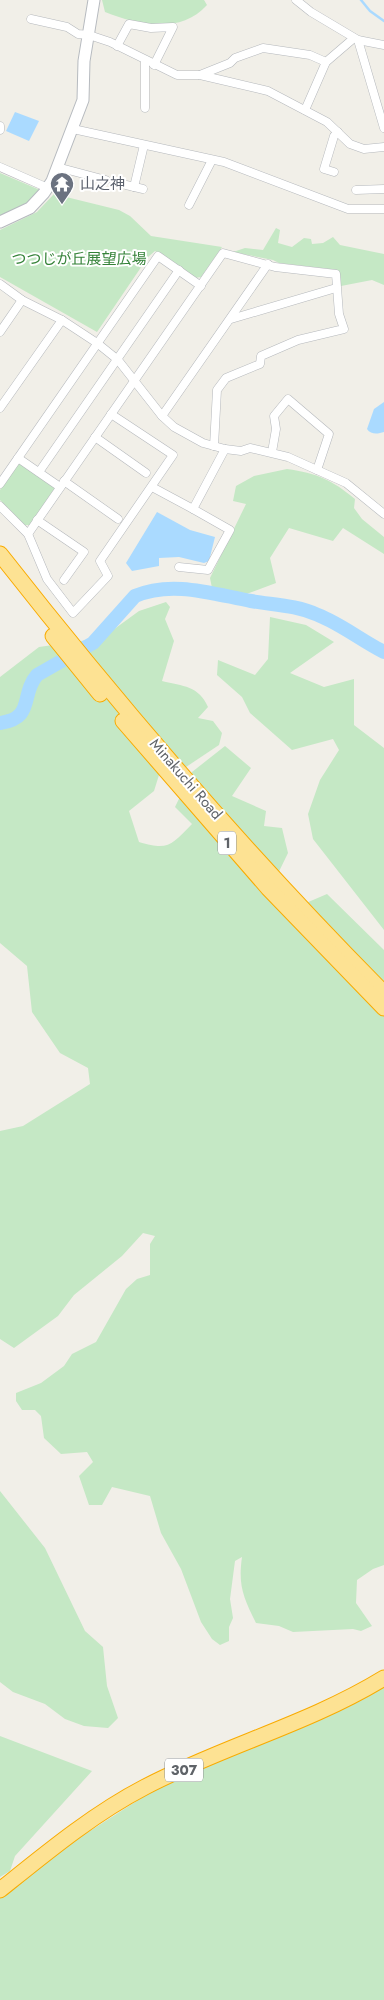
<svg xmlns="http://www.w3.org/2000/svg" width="384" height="2000" viewBox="0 0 384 2000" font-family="Jost,'Noto Sans JP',sans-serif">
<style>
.green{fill:#c5e8c5}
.water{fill:#aadaff}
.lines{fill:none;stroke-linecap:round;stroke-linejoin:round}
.stream{stroke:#aadaff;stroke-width:2.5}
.river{stroke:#aadaff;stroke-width:14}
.street-casing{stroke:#b5b8bc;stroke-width:9}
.secondary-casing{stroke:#b6babf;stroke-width:13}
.highway-casing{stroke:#f9ab00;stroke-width:17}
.street{stroke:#fff;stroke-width:8}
.secondary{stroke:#fff;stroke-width:11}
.highway{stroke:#fde293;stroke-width:15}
.labels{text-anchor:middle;stroke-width:4;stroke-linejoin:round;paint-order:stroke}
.shield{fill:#fff;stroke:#8f9295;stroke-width:1}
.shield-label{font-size:14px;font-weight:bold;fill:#5f6368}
.worship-label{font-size:15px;fill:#5b616d;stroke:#fff;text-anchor:start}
.park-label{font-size:15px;fill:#348238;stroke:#fff}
.street-label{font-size:15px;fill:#5f6368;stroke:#fff}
</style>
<rect width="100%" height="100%" fill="#f1efe8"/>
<g class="green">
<path d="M102 0H204L207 5C180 35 138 25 105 12Z"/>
<path d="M0 173 40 190 32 201 0 218Z"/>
<path d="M54 194 119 210 130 216 151 236 222 247 201 277 195 278 155 251 148 257 97 332 0 277V230L37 212Z"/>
<path d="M276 228 280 230 278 243 292 247 304 238 311 239 312 244 323 243 333 237 340 245 384 254V285L372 280 341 286 338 270 279 263 273 260 233 252 245 248 263 250Z"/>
<path d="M18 463H23L54 485V489L30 525H24L0 500V490Z"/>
<path d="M287 469C317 473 332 480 355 499L354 508 362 519 384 537V554L343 528 333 541 289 528 270 558 276 583 241 596 212 588 210 578 246 504 233 501 236 486 254 476Z"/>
<path d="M166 602 170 607 165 619 174 641 162 681C183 686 199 686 208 707L198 718 213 721 222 733 219 745 180 771 159 775 154 791 129 811 139 842C169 851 171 845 192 824L175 807 192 772 225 746 251 768 232 796 266 811 264 826 282 828 288 853 267 896 285 912 327 894 384 950V1565L373 1569 357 1580 356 1603 372 1626 361 1631 353 1629 293 1632 279 1626 256 1623C243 1597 238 1585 242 1557L235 1561 230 1599 233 1618 229 1627V1641L220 1645 212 1639 201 1622 181 1569 161 1533 150 1496 112 1487 102 1505H89L79 1476 93 1462 87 1452 61 1454 44 1438 41 1416 35 1410H22L16 1401V1393L41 1383 64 1366 72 1354 96 1342 126 1289 137 1279 150 1275V1244L155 1236 143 1233 122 1256 74 1295 58 1316 14 1348 0 1339V1131L23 1126 90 1084 88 1068 60 1053 32 1012 27 966 0 943V677L39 647 102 638 139 611Z"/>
<path d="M270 617 306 625 334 642 290 673 324 687 354 679V725L384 748V930L313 839 308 814 320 780 339 750 333 739 292 750 250 713 242 697 217 675 218 660 255 675 268 659Z"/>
<path d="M0 1491 45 1548 85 1631 103 1647 107 1686 118 1718 108 1728 84 1726 65 1719 45 1704 13 1692 0 1682Z"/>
<path d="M384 1686V2000H0V1898L65 1847 157 1788 356 1703Z"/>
<path d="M0 1736 92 1771 15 1856 10 1871 0 1877Z"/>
</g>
<g class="water">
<path d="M15 112 39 121 29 141 6 131Z"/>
<path d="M384 402V432C378 434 371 435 367 429L374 409Z"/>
<path d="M157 512 190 530 215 537 209 561 204 563 179 557 159 558V566L132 571 126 563Z"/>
</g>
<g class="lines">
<path class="stream" d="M361 0 370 11 384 21"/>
<path class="river" d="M0 723C35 718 20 695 37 675L93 643 135 596C172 580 213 594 251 601 274 605 296 605 318 615 341 624 362 641 384 652"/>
<g class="street-casing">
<g id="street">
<path d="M296 0 311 12 358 40 384 45"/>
<path d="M31 19 67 27 78 34 89 35 110 42 177 75H200L268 91 327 122 350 144 364 149 384 147"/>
<path d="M358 40 384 128"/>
<path d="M117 46 129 24 151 28 173 27 154 65"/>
<path d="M200 75 230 63 235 58 263 48 310 55 326 62"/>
<path d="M145 108V60"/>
<path d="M305 110 326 62 354 38"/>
<path d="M0 126V130"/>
<path d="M73 129 224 162 348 209H384"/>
<path d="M0 167 48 188"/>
<path d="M57 167 106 180"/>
<path d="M334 172 324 169 334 136 338 132"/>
<path d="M126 185 143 189"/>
<path d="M134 187 144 145"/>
<path d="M356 190 384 189"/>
<path d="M189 205 212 160"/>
<path d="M0 284 22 300 62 320 97 343 118 360 162 416 174 427 203 443 225 449 241 451 250 448 288 457 346 483 384 514"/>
<path d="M231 319 336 288"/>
<path d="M0 332 22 300"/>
<path d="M0 408 62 320"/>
<path d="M162 416 268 264"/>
<path d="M95 437 146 473"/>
<path d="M272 452 276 429 274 416 288 399 329 434 317 470"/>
<path d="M18 458 60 487"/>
<path d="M39 472 179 270"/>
<path d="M64 481 118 519"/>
<path d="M0 484 158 256 201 286"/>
<path d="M152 487 193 509 225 449"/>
<path d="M0 506 28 534 47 579 73 613 108 576 100 561 173 455 111 414"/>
<path d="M37 520 84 552 64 580"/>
<path d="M28 534 223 253 275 267 336 274 339 314 344 329 298 340 261 356 260 364 226 378 217 390 214 446"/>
<path d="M179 567 208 570 230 530 193 509"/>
</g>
</g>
<g class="secondary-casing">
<path id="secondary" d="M0 222 30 208 44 193 52 181 83 100 84 61 94 0"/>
</g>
<g class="highway-casing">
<g id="highway">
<path d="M0 554C120 707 247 855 384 993"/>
<path d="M53 636 100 694"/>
<path d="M123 721 268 888 384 1008"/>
<path d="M0 1890C46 1853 93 1814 145 1787 223 1746 309 1724 384 1678"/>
</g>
</g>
<use href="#street" class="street"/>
<use href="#secondary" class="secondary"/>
<use href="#highway" class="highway"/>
</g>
<defs>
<g id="temple-pin" transform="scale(1.25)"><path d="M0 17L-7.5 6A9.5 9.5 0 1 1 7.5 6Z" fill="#6b7280" stroke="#fff"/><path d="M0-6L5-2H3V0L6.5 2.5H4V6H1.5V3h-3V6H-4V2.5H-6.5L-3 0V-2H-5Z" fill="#fff"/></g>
</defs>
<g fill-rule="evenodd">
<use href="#temple-pin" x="62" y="184"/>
</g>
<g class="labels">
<g class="shield">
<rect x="218" y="831.5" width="18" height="23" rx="4"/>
<rect x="165" y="1758.5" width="38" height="23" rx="4"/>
</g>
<g class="shield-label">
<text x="227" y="848">1</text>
<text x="184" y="1775">307</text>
</g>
<g class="worship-label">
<text x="80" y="189">山之神</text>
</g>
<g class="park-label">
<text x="79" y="264">つつじが丘展望広場</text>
</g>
<g class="street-label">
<text transform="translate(186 779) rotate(49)" y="5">Minakuchi Road</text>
</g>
</g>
</svg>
